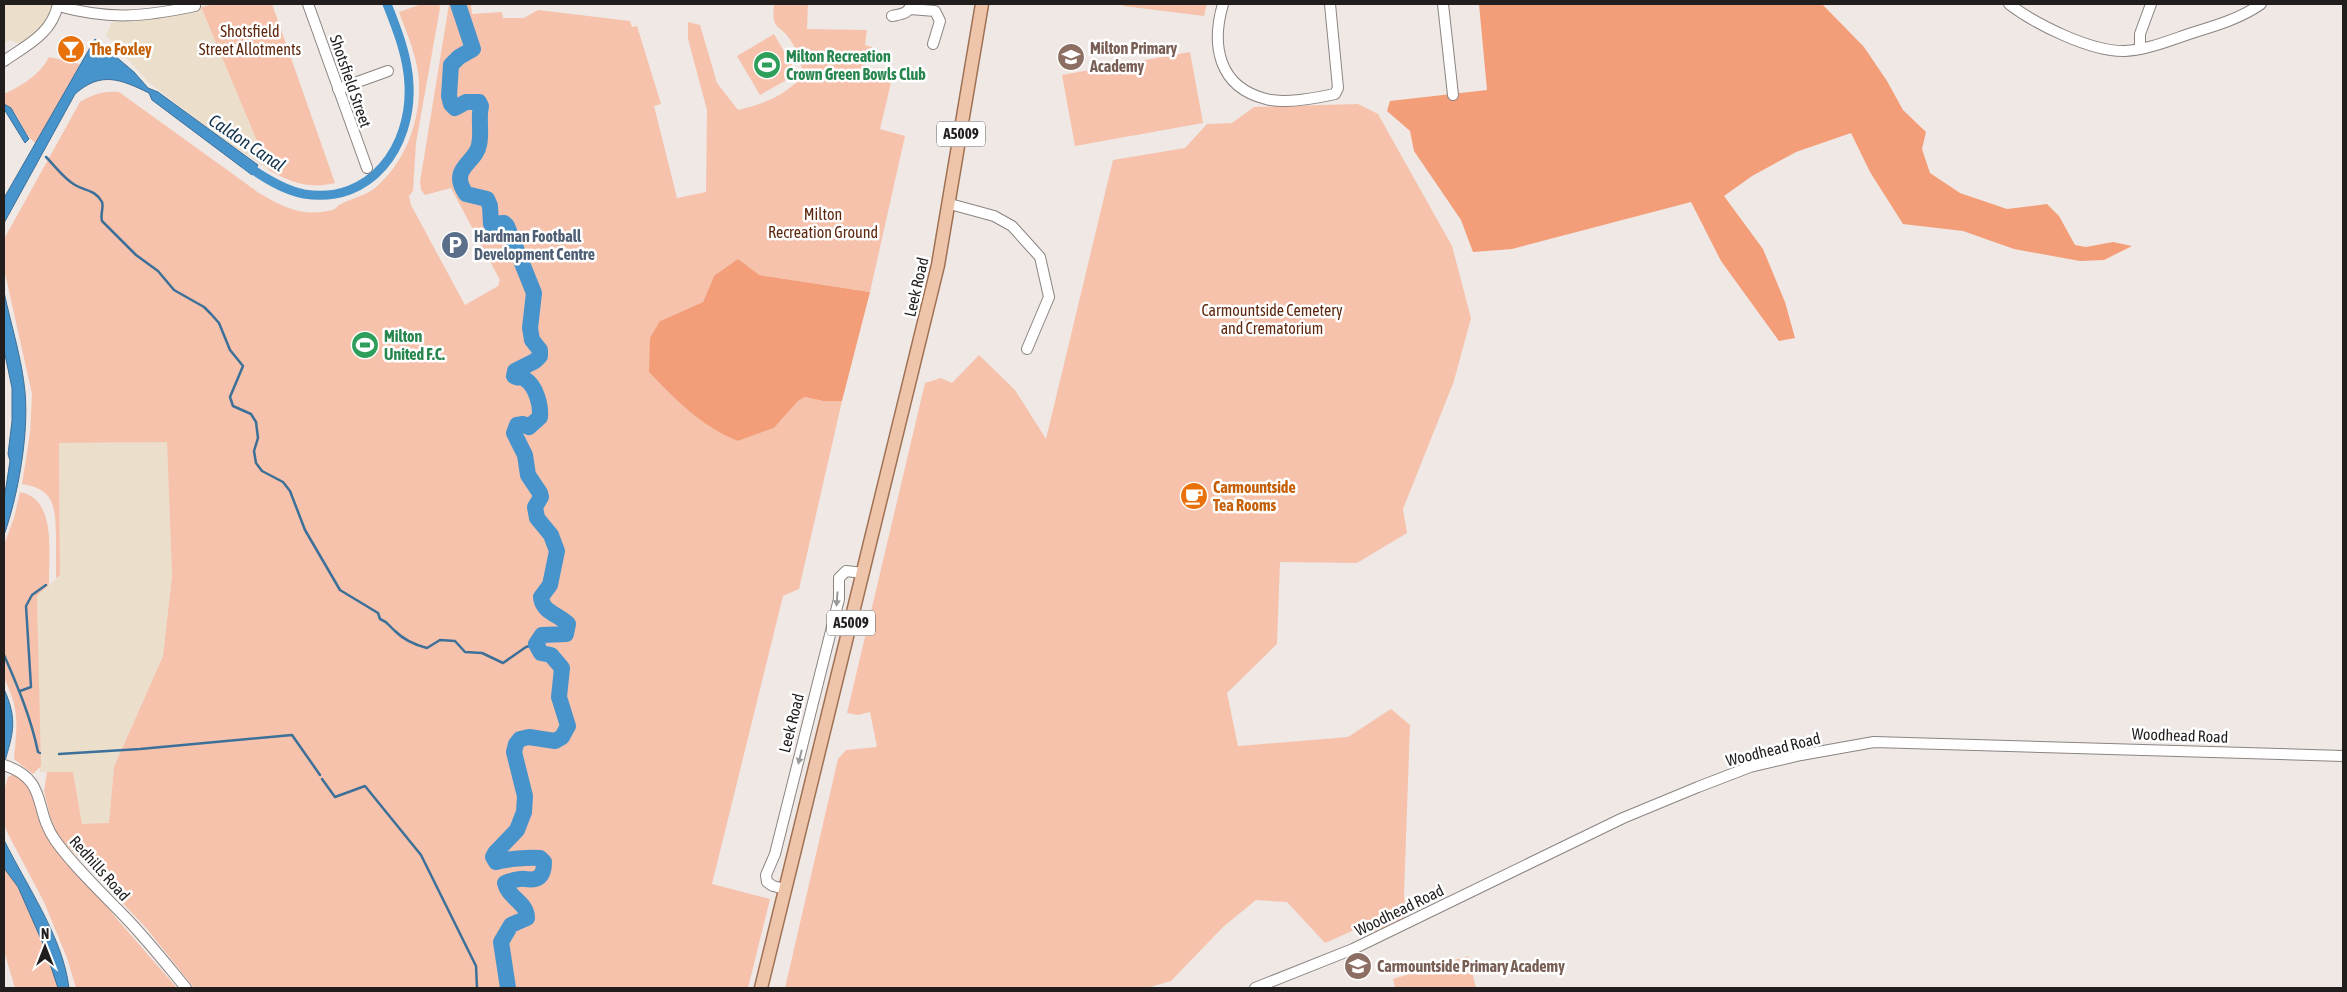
<svg xmlns="http://www.w3.org/2000/svg" width="2347" height="992" viewBox="0 0 2347 992" font-family="'Asap Condensed',sans-serif">
<style>
.industrial{fill:#ebdeca}
.green{fill:#f6c2ac}
.forest{fill:#f39e78}
.water{fill:#4793cc;stroke:#3c7098}
.lines{fill:none;stroke-linecap:round;stroke-linejoin:round}
.stream{stroke:#3c7098;stroke-width:2.5}
.canal{stroke:#4793cc;stroke-width:9}
.river{stroke:#4793cc;stroke-width:16}
.minor-casing{stroke:#8b8481;stroke-width:12}
.major-casing{stroke:#9f7154;stroke-width:15}
.minor{stroke:#fff;stroke-width:10}
.major{stroke:#eec4aa;stroke-width:12}
.oneway{fill:#9b9a99}
.labels{text-anchor:middle;stroke-width:5;stroke-linejoin:round;paint-order:stroke}
.shield{fill:#fff;stroke:#646261;stroke-width:1}
.shield-label{font-size:15px;font-weight:bold;fill:#211e1d}
.park-label{font-size:16px;fill:#5e280e;stroke:#fff}
.education-label{font-size:16px;font-weight:bold;fill:#785e54;stroke:#fff;text-anchor:start}
.food-label{font-size:16px;font-weight:bold;fill:#c56008;stroke:#fff;text-anchor:start}
.leisure-label{font-size:16px;font-weight:bold;fill:#27864d;stroke:#fff;text-anchor:start}
.street-label{font-size:16px;fill:#211e1d;stroke:#fff}
.service-label{font-size:16px;font-weight:bold;fill:#4e5e75;stroke:#fff;text-anchor:start}
.water-label{font-size:18px;font-style:italic;fill:#15364e;stroke:#fff}
</style>
<rect width="100%" height="100%" fill="#efe8e5"/>
<g class="industrial">
<path d="M4 4H52L46 23 38 33 20 44 10 40 4 44Z"/>
<path d="M201 7 269 170 221 138 148 82 106 35 113 19 174 15Z"/>
<path d="M167 442 172 576 163 656 114 767 109 824H82L73 772H40L37 596 60 575 59 443Z"/>
</g>
<g class="green">
<path d="M214 4H272L335 183C308 189 292 183 269 170L201 7Z"/>
<path d="M422 4H439L440 8 416 143 413 191 409 196 411 205 465 305 498 286 500 280 451 188 425 195 421 190 420 182 449 4H471L472 14 502 12 503 18H524L538 10 630 21 632 27 637 26 661 104 654 106 677 198 706 192 707 110 688 39V22L700 25 717 83 738 110C764 104 787 95 804 74 800 63 797 50 791 41 780 23 771 33 774 4H808L807 29 867 30 865 45 872 47 862 75 891 83 880 129 905 136 870 292 758 275 714 276 703 302 660 321 738 441 774 428 798 401 805 397 823 401H842L799 589 783 596 712 884 770 899 748 988H194L147 929 85 863 59 838 50 816 44 791 47 772H73L82 824 109 823 114 767 163 656 172 576 167 442 59 443 60 575 56 578C56 564 56 550 56 535 55 507 55 489 22 484L30 433 32 394 4 269V239L80 102C93 94 104 91 119 92L259 193C273 201 288 210 305 212 312 213 329 212 335 209 337 207 338 205 341 204 352 198 365 196 375 188 404 164 420 123 419 85 419 60 407 35 399 12Z"/>
<path d="M1123 4H1207L1204 16 1123 6Z"/>
<path d="M774 34 797 74 760 95 737 56Z"/>
<path d="M1190 52 1203 123 1075 146 1062 75Z"/>
<path d="M49 57 80 64 36 143C21 134 20 111 4 104V94C21 86 40 75 49 57Z"/>
<path d="M1358 104 1378 114 1452 246 1471 318 1454 381 1403 509 1407 533 1357 563 1280 562 1277 644 1227 693 1238 746 1348 737 1391 709 1410 725 1404 894 1406 917 1375 933 1370 923 1325 943 1287 902 1256 900 1223 927 1171 981 1147 988H785L838 759 846 750 877 747 870 712 858 715 847 713 925 383 941 378 952 383 979 355 1015 390 1046 439 1113 160 1185 148 1207 124 1232 123 1254 107Z"/>
<path d="M20 492C58 499 48 556 49 585L37 596 41 766 33 774 14 759C17 723 20 711 4 678V545L14 518Z"/>
<path d="M14 774 29 783 47 832 116 918 177 988H76L67 958 44 902 6 830C2 813 2 794 8 777Z"/>
<path d="M4 868C18 877 53 968 58 988H15L4 951Z"/>
<path d="M1468 956 1476 988H1395L1393 979Z"/>
</g>
<g class="forest">
<path d="M1479 4H1822L1864 47 1887 81 1903 110 1926 132 1922 149 1930 173 1960 193 2007 209 2047 204 2059 216 2075 245 2086 247 2113 242 2132 246 2104 260 2080 261 2014 249 1963 231 1903 224 1870 172 1851 133 1796 152 1752 176 1724 196 1763 249 1785 302 1795 338 1779 341 1721 261 1691 202 1512 249 1473 252 1461 220 1414 151 1410 131 1387 111 1390 101 1487 90Z"/>
<path d="M738 259 759 275 870 292 842 401H823L805 397 798 401 774 428 738 441C701 426 676 400 649 372L650 338 660 321 703 302 714 276Z"/>
</g>
<g class="water">
<path d="M95 39 134 72 148 88 158 92 258 165 252 175 152 100 149 93C120 79 101 71 75 94L4 223V198Z"/>
<path d="M4 104 11 108 29 139 25 143 4 109Z"/>
<path d="M4 292C11 325 22 359 25 392 29 434 18 496 4 535V500L10 461 8 454 12 421V388L4 350Z"/>
<path d="M4 689C18 720 13 734 4 764Z"/>
<path d="M4 840C26 885 63 937 69 988H58L44 946 18 887 4 868Z"/>
</g>
<g class="lines">
<g class="stream">
<path d="M46 157C55 166 64 179 75 185 85 191 96 190 102 202 104 207 100 215 102 221L136 255 158 271 174 290 204 307 211 314 219 323 230 350 243 366 230 397 233 406 251 414 256 422 258 438 254 451 256 463 262 471 283 482 290 491 305 530 340 590 378 613 380 619C388 622 388 625 395 631 404 640 415 645 427 648L440 640 455 641 465 652 482 653 503 663 526 647 536 644"/>
<path d="M4 655C18 687 31 718 38 752L40 753"/>
<path d="M20 691 31 687 26 606 32 595 46 585"/>
<path d="M59 754 140 749 292 735 320 775"/>
<path d="M322 779 335 797 365 786 421 855 476 966 477 988"/>
</g>
<path class="canal" d="M246 165C263 177 283 190 304 194 371 205 412 146 409 85 408 57 397 29 387 4"/>
<path class="river" d="M458 4 473 49 459 57 451 65 449 96 451 104 455 108 466 102H479L481 106C478 118 482 132 479 145 476 163 448 168 466 194L487 199 490 206 491 224 504 223 507 226 534 293 530 328 532 340 540 350V356L535 361 515 371 514 376C518 379 521 376 525 379 536 386 541 405 540 417L529 427 523 424 517 425 514 433 525 455 528 475 540 493 541 497 535 507 537 518 551 535 557 551 550 585 541 597C542 612 558 614 568 624L566 634 542 635 536 644 541 653 551 655 562 668 559 697 568 726 562 737 555 741 529 737 520 739 516 744 514 752 525 796 524 812 517 830 495 853 493 857 496 862C506 859 530 857 540 858L544 862C544 876 539 881 525 879 519 878 511 881 505 883 508 898 527 902 527 918L511 925 501 942 508 988"/>
<g class="minor-casing">
<g id="minor">
<path d="M308 4 367 168"/>
<path d="M1223 4C1211 45 1218 87 1266 99 1283 104 1317 98 1335 94L1338 88 1330 4"/>
<path d="M1443 4 1453 95"/>
<path d="M2009 4C2035 24 2091 52 2125 51 2148 50 2173 39 2195 32 2218 25 2241 18 2261 4"/>
<path d="M58 6C110 20 143 17 195 6"/>
<path d="M910 9 935 11 940 21 933 44"/>
<path d="M892 16C901 14 909 14 911 4"/>
<path d="M2140 49V34L2151 4"/>
<path d="M4 61C27 45 52 34 58 4"/>
<path d="M338 89 388 71"/>
<path d="M950 204 994 216 1012 226 1040 257 1049 297 1027 349"/>
<path d="M4 765C49 780 33 809 55 840 74 867 103 894 127 919 148 941 167 965 186 988"/>
<path d="M785 889 773 886 767 882 766 875 775 854 839 599V578L846 571 863 573"/>
<path d="M1255 988 1353 949 1623 818 1698 787 1750 767 1801 755 1874 742 2343 756"/>
</g>
</g>
<g class="major-casing">
<path id="major" d="M761 988 938 265 982 4"/>
</g>
<use href="#minor" class="minor"/>
<use href="#major" class="major"/>
</g>
<defs><path id="oneway-solid" d="M-6-.8H1V-3.2L6.5 0L1 3.2V.8H-6Z" transform="scale(1.25)"/></defs>
<g class="oneway">
<use href="#oneway-solid" transform="translate(837 599) rotate(94)"/>
<use href="#oneway-solid" transform="translate(800 757) rotate(104)"/>
</g>
<defs>
<g id="bar-disc" transform="scale(1.4375)"><circle r="9.5" fill="#e8710a" stroke="#fff"/><path d="M-6-5H6L.8 .8V4.5H3.5V6h-7V4.5H-.8V.8Z" fill="#fff"/></g>
<g id="school-disc" transform="scale(1.4375)"><circle r="9.5" fill="#8d6e63" stroke="#fff"/><path d="M0-5L7-2L0 1L-7-2ZM-4 1L0 2.5L4 1V4Q0 6-4 4Z" fill="#fff"/></g>
<g id="stadium-disc" transform="scale(1.4375)"><circle r="9.5" fill="#2e9e5b" stroke="#fff"/><path d="M0-5a6.5 5 0 1 0 0 10a6.5 5 0 1 0 0-10ZM-3.5-1.8h7v3.6h-7Z" fill="#fff"/></g>
<g id="parking-disc" transform="scale(1.4375)"><circle r="9.5" fill="#5c6f8a" stroke="#fff"/><path d="M-3.5-5.5H1a3.5 3.5 0 0 1 0 7H-1V5.5H-3.5ZM-1-3.4V-.6H.8a1.4 1.4 0 0 0 0-2.8Z" fill="#fff"/></g>
<g id="cafe-disc" transform="scale(1.4375)"><circle r="9.5" fill="#e8710a" stroke="#fff"/><path d="M-5.5-4.5H6V0H3Q3 3.5 0 3.5H-2.5Q-5.5 3.5-5.5 0ZM3-3.2v2h1.7v-2ZM-6 4.5H4V6H-6Z" fill="#fff"/></g>
</defs>
<g fill-rule="evenodd">
<use href="#bar-disc" x="71" y="49"/>
<use href="#school-disc" x="1071" y="57"/>
<use href="#stadium-disc" x="767" y="65"/>
<use href="#parking-disc" x="455" y="245"/>
<use href="#stadium-disc" x="365" y="345"/>
<use href="#cafe-disc" x="1194" y="496"/>
<use href="#school-disc" x="1358" y="966"/>
</g>
<g class="labels">
<g class="shield">
<rect x="937" y="121.5" width="48" height="25" rx="4"/>
<rect x="827" y="610.5" width="48" height="25" rx="4"/>
</g>
<g class="shield-label">
<text x="961" y="139">A5009</text>
<text x="851" y="628">A5009</text>
</g>
<g class="park-label">
<text x="250" y="37">Shotsfield<tspan x="250" dy="18">Street Allotments</tspan></text>
<text x="823" y="220">Milton<tspan x="823" dy="18">Recreation Ground</tspan></text>
<text x="1272" y="316">Carmountside Cemetery<tspan x="1272" dy="18">and Crematorium</tspan></text>
</g>
<g class="education-label">
<text x="1090" y="54">Milton Primary<tspan x="1090" dy="18">Academy</tspan></text>
<text x="1377" y="972">Carmountside Primary Academy</text>
</g>
<g class="food-label">
<text x="90" y="55">The Foxley</text>
<text x="1213" y="493">Carmountside<tspan x="1213" dy="18">Tea Rooms</tspan></text>
</g>
<g class="leisure-label">
<text x="786" y="62">Milton Recreation<tspan x="786" dy="18">Crown Green Bowls Club</tspan></text>
<text x="384" y="342">Milton<tspan x="384" dy="18">United F.C.</tspan></text>
</g>
<g class="street-label">
<text transform="translate(351 81) rotate(71)" y="6">Shotsfield Street</text>
<text transform="translate(916 287) rotate(-77)" y="6">Leek Road</text>
<text transform="translate(791 723) rotate(-76)" y="6">Leek Road</text>
<text transform="translate(2180 735) rotate(2)" y="6">Woodhead Road</text>
<text transform="translate(1773 749) rotate(-14)" y="6">Woodhead Road</text>
<text transform="translate(100 868) rotate(48)" y="6">Redhills Road</text>
<text transform="translate(1399 910) rotate(-26)" y="6">Woodhead Road</text>
</g>
<g class="service-label">
<text x="474" y="242">Hardman Football<tspan x="474" dy="18">Development Centre</tspan></text>
</g>
<g class="water-label">
<text transform="translate(247 143) rotate(34)" y="6">Caldon Canal</text>
</g>
</g>
<rect width="2347" height="992" fill="none" stroke="#211e1d" stroke-width="10"/>
<g transform="translate(45 947)" stroke="#ffffff" stroke-width="4" paint-order="stroke">
<path d="M0-4L9 19L0 12L-9 19Z" fill="#211e1d"/>
<text y="-8" font-size="14" font-weight="bold" text-anchor="middle" fill="#211e1d">N</text>
</g>
</svg>
